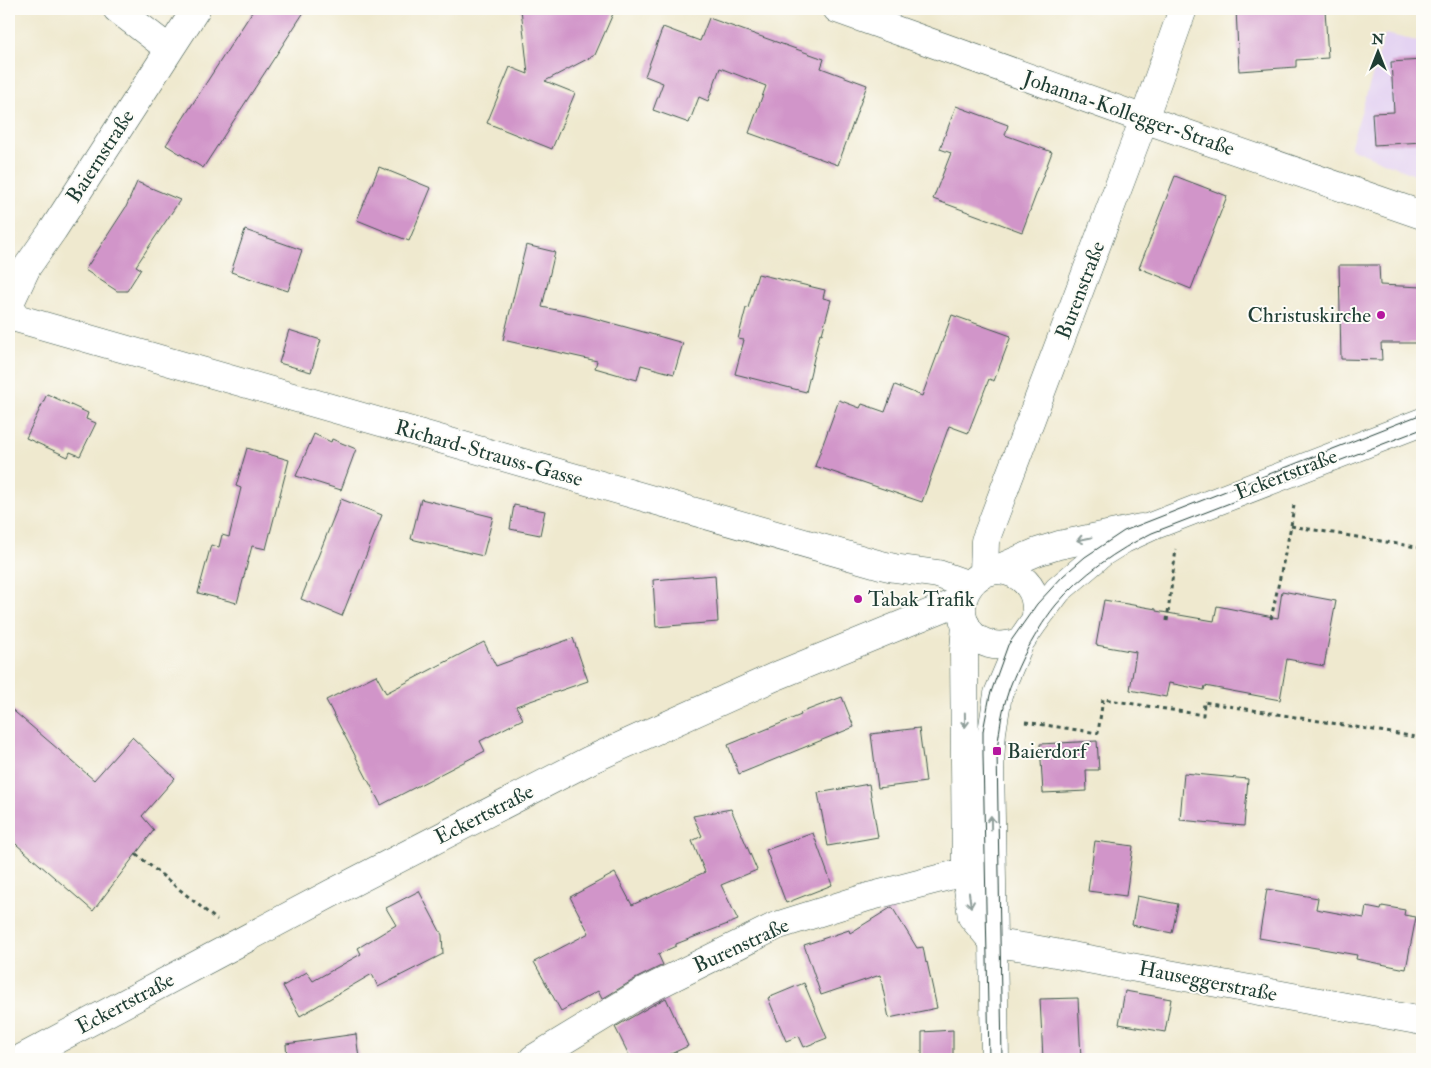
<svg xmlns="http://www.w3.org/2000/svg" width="1431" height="1068" viewBox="0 0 1431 1068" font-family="'IM FELL Double Pica',serif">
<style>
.built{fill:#e4d3f2}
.building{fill:#d195c9}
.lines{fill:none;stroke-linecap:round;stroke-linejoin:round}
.street-casing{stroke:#3e574b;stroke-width:29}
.secondary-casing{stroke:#3e574b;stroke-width:29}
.path{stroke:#3e574b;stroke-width:3;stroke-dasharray:4 4;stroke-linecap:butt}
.street{stroke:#fff;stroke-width:28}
.secondary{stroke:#fff;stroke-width:28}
.tram{stroke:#1f3d34;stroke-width:1}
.oneway{stroke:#8f9e9a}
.poi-dot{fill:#b5179e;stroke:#fdfcf7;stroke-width:2}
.labels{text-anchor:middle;stroke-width:4;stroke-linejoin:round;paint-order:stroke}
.street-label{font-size:21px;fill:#1f3d34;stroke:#fdfcf7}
.poi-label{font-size:21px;fill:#1f3d34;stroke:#fdfcf7;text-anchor:start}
</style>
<rect width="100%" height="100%" fill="#fdfcf7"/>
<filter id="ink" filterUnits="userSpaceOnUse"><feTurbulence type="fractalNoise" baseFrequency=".02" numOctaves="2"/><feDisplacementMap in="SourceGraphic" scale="10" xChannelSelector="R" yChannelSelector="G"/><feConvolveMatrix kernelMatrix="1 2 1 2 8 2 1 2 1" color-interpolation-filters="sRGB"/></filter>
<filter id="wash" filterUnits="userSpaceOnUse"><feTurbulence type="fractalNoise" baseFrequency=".0096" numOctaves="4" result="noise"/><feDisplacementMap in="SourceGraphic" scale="20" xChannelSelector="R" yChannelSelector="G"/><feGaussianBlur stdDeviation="1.12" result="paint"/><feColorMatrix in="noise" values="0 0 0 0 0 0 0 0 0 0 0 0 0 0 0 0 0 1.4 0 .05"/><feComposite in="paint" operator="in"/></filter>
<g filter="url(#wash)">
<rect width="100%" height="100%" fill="#efe9cf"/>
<path class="built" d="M1385 34 1422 42V178L1350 148Z"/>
<g id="blocks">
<g class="building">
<path d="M254 9H306L203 168 166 145Z"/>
<path d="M521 9H615L595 55 545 81 575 93 552 149 487 123 510 67 528 74Z"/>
<path d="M1236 9H1325L1328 58 1296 60V67L1239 71Z"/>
<path d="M709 18 824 59 821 68 867 85 838 165 749 133 766 86 720 68 708 101 699 97 689 123 653 110 663 83 645 76 663 27 700 41Z"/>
<path d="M1422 60V142L1374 145 1372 113 1394 112 1391 62Z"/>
<path d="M956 106 1008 125 1005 135 1052 152 1022 232 933 199 951 153 940 149Z"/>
<path d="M379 167 431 188 409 241 357 220Z"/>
<path d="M1175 176 1227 196 1191 289 1139 268Z"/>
<path d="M137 182 180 200 136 266 141 269 127 291H117L85 270 126 207Z"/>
<path d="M245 230 302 250 288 291 231 272Z"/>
<path d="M526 245 555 252 542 307 586 316 683 343 674 374 641 365 637 380 595 368 597 361 503 340Z"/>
<path d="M1339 265H1379L1380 285 1422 287V343H1381L1382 360 1341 359Z"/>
<path d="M758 274 825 290 823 298 831 300 822 334 820 333 806 392 735 374 744 340 738 339 746 308H748Z"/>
<path d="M952 315 1011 336 994 381 989 379 968 433 949 426 922 502 815 466 839 400 860 408 862 404 885 412 895 385 922 396Z"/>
<path d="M289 330 321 340 311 372 279 363Z"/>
<path d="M47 394 88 413 86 419 96 423 80 456 70 452 68 457 26 438Z"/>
<path d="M314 434 331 442 332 439 356 449 341 490 296 476Z"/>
<path d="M247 448 289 460 266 549 252 546 237 603 198 593 211 545 219 547 222 535 229 537 241 488 236 486Z"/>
<path d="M341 499 382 515 342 616 301 599Z"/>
<path d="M421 499 493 517 483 556 411 539Z"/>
<path d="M514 505 545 511 540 535 510 529Z"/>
<path d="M715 575 718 622 656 627 653 580Z"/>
<path d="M1282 591 1336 601 1324 666 1287 659 1280 700 1205 686 1204 690 1169 683 1166 697 1130 690 1136 652 1096 645 1104 600 1156 609V611L1214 621 1217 606 1278 618Z"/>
<path d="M573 638 588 681 516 706 523 719 480 741 485 751 381 805 326 700 376 675 386 693 484 642 496 666Z"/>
<path d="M842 697 854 727 739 774 728 745 801 715 800 713Z"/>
<path d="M9 707 94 780 132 737 175 778 142 816 154 830 93 911 9 838Z"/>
<path d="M919 728 926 782 878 788 871 734Z"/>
<path d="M1097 741 1099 770H1086L1087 791 1043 793 1040 744Z"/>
<path d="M1184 773 1248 779 1244 826 1180 820Z"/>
<path d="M869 784 878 837 828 846 818 793Z"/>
<path d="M731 809 757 870 721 885 738 920 676 944V946L658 954 663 965 635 979 602 999 598 991 561 1011 534 962 589 933 570 897 615 873 632 905 705 872 692 841 702 836 693 816Z"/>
<path d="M813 833 832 885 786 903 766 850Z"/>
<path d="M1095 841 1133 846 1126 896 1088 891Z"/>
<path d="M1267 889 1318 898 1316 909 1364 918 1366 907 1381 910 1382 906 1405 910 1404 915 1416 917 1406 969 1356 959 1357 955 1259 938Z"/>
<path d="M419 891 442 935 443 954 378 987 372 974 300 1016 283 986 307 972 313 981 361 954 358 948 396 925 386 908Z"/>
<path d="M1137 896 1178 904 1172 933 1132 925Z"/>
<path d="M892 907 917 948 923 947 926 963 927 962 937 1008 889 1018 880 975 821 995 804 945 849 930 850 933Z"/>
<path d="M804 983 827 1038 804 1047 799 1036 786 1041 768 998Z"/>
<path d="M1125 991 1171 999 1165 1032 1119 1024Z"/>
<path d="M666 998 688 1046 660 1059H631L615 1027 651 1006Z"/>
<path d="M1078 998 1081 1059H1043L1040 999Z"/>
<path d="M953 1030V1059H922V1032Z"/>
<path d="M356 1034 359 1059H287L286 1044Z"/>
</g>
</g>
</g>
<g filter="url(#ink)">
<use href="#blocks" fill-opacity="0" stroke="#3e574b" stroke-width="1"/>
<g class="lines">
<g class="street-casing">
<g id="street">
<path d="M117 9 169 49"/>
<path d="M837 9 1144 119 1422 215"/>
<path d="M9 305 27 267 53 230 196 9"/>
<path d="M9 316 881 565 894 568 938 574 969 585"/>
<path d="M995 570 1037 552 1059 545 1141 528"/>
<path d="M984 573 985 541 1144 119 1183 9"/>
<path d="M966 625 964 650 966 874 972 917 994 943 1023 947 1422 1021"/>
<path d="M1020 642C1010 645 999 647 989 644 951 634 954 580 992 571 1001 569 1013 572 1021 578 1035 589 1037 602 1036 619"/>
<path d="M20 1059 332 893 590 760 774 677 962 600"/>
<path d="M533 1059 643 992 776 926 868 897 953 875 985 872"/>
</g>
</g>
<g class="secondary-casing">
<path id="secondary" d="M995 1059 990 762 992 732 998 694 1020 642 1036 619 1058 590 1103 552 1124 539 1150 527 1422 422"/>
</g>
<g class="path">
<path d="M1291 526 1422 548"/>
<path d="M1271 619 1291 526 1294 505"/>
<path d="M1167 621 1176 549"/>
<path d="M1025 722 1098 733 1103 699 1203 715 1204 702 1422 738"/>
<path d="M136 854 217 920"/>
</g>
<use href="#street" class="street"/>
<use href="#secondary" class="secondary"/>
<g class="tram">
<path d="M989 1059 983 754V731L990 695 1008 645 1037 604 1063 576 1085 557 1124 531 1422 414"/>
<path d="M1002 1059 997 751C999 734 1001 716 1006 699 1010 684 1017 670 1023 657 1033 639 1043 621 1056 605 1081 575 1117 550 1152 533L1422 429"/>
</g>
</g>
<defs><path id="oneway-shaft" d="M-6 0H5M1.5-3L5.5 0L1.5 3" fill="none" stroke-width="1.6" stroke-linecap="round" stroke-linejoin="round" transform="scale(1.25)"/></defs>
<g class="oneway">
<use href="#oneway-shaft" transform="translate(1084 539) rotate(168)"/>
<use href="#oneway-shaft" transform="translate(965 720) rotate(89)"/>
<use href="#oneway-shaft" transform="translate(991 823) rotate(-91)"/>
<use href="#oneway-shaft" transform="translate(970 900) rotate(82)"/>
</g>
</g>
<g class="poi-dot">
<circle cx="1381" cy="315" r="5"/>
<circle cx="858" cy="599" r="5"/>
<rect x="992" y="746" width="10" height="10" rx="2.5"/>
</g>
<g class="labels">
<g class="street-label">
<text transform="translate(1129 113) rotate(19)" y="7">Johanna-Kollegger-Straße</text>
<text transform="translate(100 156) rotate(-57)" y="7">Baiernstraße</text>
<text transform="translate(1080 290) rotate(-69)" y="7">Burenstraße</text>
<text transform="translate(489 453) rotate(16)" y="7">Richard-Strauss-Gasse</text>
<text transform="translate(1286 474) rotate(-21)" y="7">Eckertstraße</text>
<text transform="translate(484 814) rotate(-27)" y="7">Eckertstraße</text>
<text transform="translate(741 945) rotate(-25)" y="7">Burenstraße</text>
<text transform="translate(1208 981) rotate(11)" y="7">Hauseggerstraße</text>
<text transform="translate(125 1003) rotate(-28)" y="7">Eckertstraße</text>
</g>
<g class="poi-label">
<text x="1371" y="322" text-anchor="end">Christuskirche</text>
<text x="868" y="606">Tabak Trafik</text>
<text x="1007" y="758">Baierdorf</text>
</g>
</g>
<rect width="1431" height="1068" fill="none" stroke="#fdfcf7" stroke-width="30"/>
<g transform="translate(1378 52)" stroke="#fdfcf7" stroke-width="4" paint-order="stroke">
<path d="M0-4L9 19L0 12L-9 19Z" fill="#1f3d34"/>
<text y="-8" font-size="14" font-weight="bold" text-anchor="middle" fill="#1f3d34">N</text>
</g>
</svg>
